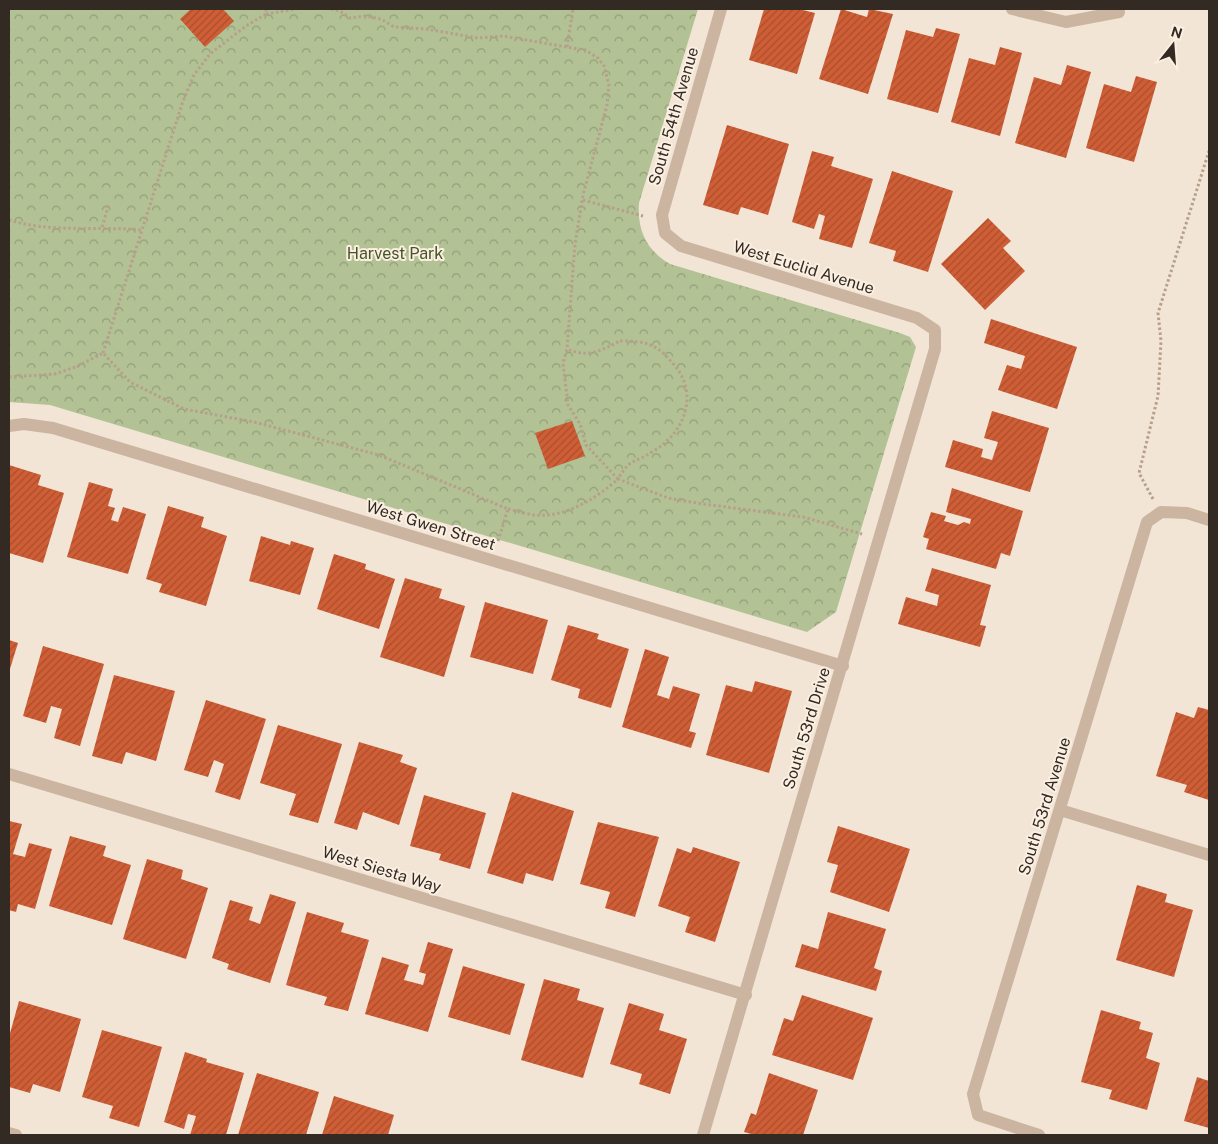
<svg xmlns="http://www.w3.org/2000/svg" width="1218" height="1144" viewBox="0 0 1218 1144" font-family="'Public Sans',sans-serif">
<style>
.forest{fill:url(#forest-crowns)}
.building{fill:url(#building-hatch)}
.lines{fill:none;stroke-linecap:round;stroke-linejoin:round}
.path{stroke:#b79f8b;stroke-width:3;stroke-dasharray:2.5 2.5;stroke-linecap:butt}
.minor{stroke:#cbb5a1;stroke-width:12}
.labels{text-anchor:middle;stroke-width:4;stroke-linejoin:round;paint-order:stroke}
.street-label{font-size:16px;fill:#342a24;stroke:#faefe1}
.park-label{font-size:16px;fill:#435426;stroke:#faefe1}
</style>
<defs>
<pattern id="forest-crowns" width="20" height="18" patternUnits="userSpaceOnUse" patternTransform="scale(1.25)"><rect width="20" height="18" fill="#b2c295"/><path d="M2 6a3 3 0 1 1 6 0M12 15a3 3 0 1 1 6 0" fill="none" stroke="#929e79"/></pattern>
<pattern id="building-hatch" width="6" height="6" patternUnits="userSpaceOnUse" patternTransform="scale(1.25)"><rect width="6" height="6" fill="#cf5e36"/><path d="M-1 1l2-2M0 6l6-6M5 7l2-2" fill="none" stroke="#a94e2d"/></pattern>
</defs>
<rect width="100%" height="100%" fill="#f2e5d5"/>
<path class="forest" d="M9 9H698L639 203C637 230 646 250 670 264L900 333 910 337 916 347 836 612 807 632 50 405 9 402Z"/>
<g class="building">
<path d="M191 9H223L234 21 205 47 180 19Z"/>
<path d="M764 9H799L815 13 797 74 749 60Z"/>
<path d="M841 9 867 17 869 9 893 14 868 94 819 79Z"/>
<path d="M936 28 960 34 938 113 887 99 906 30 933 37Z"/>
<path d="M1000 47 1022 53 1000 136 951 122 969 58 995 65Z"/>
<path d="M1067 65 1091 72 1066 158 1015 143 1034 77 1061 85Z"/>
<path d="M1136 76 1157 82 1134 162 1086 148 1104 84 1131 92Z"/>
<path d="M727 125 789 144 768 215 741 207 738 215 703 205Z"/>
<path d="M812 151 834 157 831 166 873 179 852 248 819 239 825 216 819 214 814 229 792 222Z"/>
<path d="M892 171 953 191 928 272 893 261 896 251 869 243Z"/>
<path d="M988 218 1011 241 1003 248 1025 271 985 310 941 264Z"/>
<path d="M991 319 1077 347 1057 409 998 390 1007 365 1021 369 1025 356 984 343Z"/>
<path d="M992 411 1049 428 1030 492 945 467 953 440 983 449 981 457 992 460 998 442 984 438Z"/>
<path d="M572 421 585 456 548 469 535 433Z"/>
<path d="M9 465 41 475 38 485 64 493 43 563 9 553Z"/>
<path d="M89 482 113 489 108 506 115 508 111 520 118 522 123 507 146 514 128 574 67 557Z"/>
<path d="M952 488 1023 511 1010 556 1001 553 996 569 926 549 929 539 923 537 931 512 946 516 944 521 958 525 964 522 970 524 971 519 946 512Z"/>
<path d="M168 506 204 517 201 527 227 536 206 606 159 592 162 584 146 579Z"/>
<path d="M261 536 290 545 291 541 314 548 300 595 249 581Z"/>
<path d="M334 554 366 564 365 569 395 579 379 629 317 609Z"/>
<path d="M932 568 991 585 980 625 986 626 980 647 898 624 906 597 937 606 939 595 925 591Z"/>
<path d="M405 578 442 589 439 598 465 606 444 677 380 657Z"/>
<path d="M485 602 548 620 533 674 470 657Z"/>
<path d="M568 625 599 634 597 639 629 649 611 708 578 698 580 689 551 680Z"/>
<path d="M9 640 18 643 9 672Z"/>
<path d="M43 646 104 664 80 746 54 738 62 709 51 706 46 723 23 716Z"/>
<path d="M645 649 669 657 657 695 669 699 673 686 700 694 689 731 696 733 691 748 622 727Z"/>
<path d="M114 675 175 691 156 761 126 752 122 764 92 756Z"/>
<path d="M755 681 792 691 769 773 706 755 726 685 752 692Z"/>
<path d="M206 700 266 719 240 800 215 792 224 764 214 760 208 777 184 770Z"/>
<path d="M1198 707 1209 710V800L1184 792 1187 785 1156 776 1176 712 1194 718Z"/>
<path d="M278 725 342 744 318 823 289 815 296 794 260 783Z"/>
<path d="M359 742 403 755 400 762 417 768 399 825 363 812 357 830 334 823Z"/>
<path d="M512 792 574 811 553 881 526 873 523 884 487 873Z"/>
<path d="M424 795 486 813 470 869 439 860 441 854 410 846Z"/>
<path d="M9 821 22 824 13 854 25 857 29 843 52 849 35 909 18 904 16 912 9 910Z"/>
<path d="M598 822 659 837 635 917 605 908 610 892 580 884Z"/>
<path d="M838 826 910 849 889 912 830 892 838 865 827 862Z"/>
<path d="M70 836 106 846 103 856 131 865 112 925 49 906Z"/>
<path d="M693 847 740 862 715 942 685 932 690 917 658 906 677 848 691 853Z"/>
<path d="M147 859 183 870 181 879 208 888 186 959 123 939Z"/>
<path d="M1137 885 1167 894 1165 902 1193 910 1174 977 1116 960Z"/>
<path d="M270 894 296 902 270 983 227 969 229 964 212 958 230 900 253 907 249 920 260 924Z"/>
<path d="M307 912 344 923 341 932 369 940 348 1011 324 1005 327 997 286 985Z"/>
<path d="M828 912 886 929 874 968 882 971 876 991 795 967 802 944 818 949Z"/>
<path d="M428 942 453 949 428 1032 365 1014 382 957 409 965 404 980 423 985 426 974 419 972Z"/>
<path d="M463 966 525 984 510 1035 448 1017Z"/>
<path d="M544 979 580 989 577 1000 604 1008 583 1078 521 1060Z"/>
<path d="M802 995 873 1018 853 1080 772 1055 784 1018 793 1021Z"/>
<path d="M19 1001 81 1019 60 1092 33 1084 30 1093 9 1087V1037Z"/>
<path d="M629 1003 664 1014 659 1030 687 1039 670 1094 639 1084 642 1074 610 1064Z"/>
<path d="M1101 1010 1141 1022 1139 1029 1153 1033 1146 1058 1160 1063 1147 1110 1109 1099 1112 1090 1081 1082Z"/>
<path d="M102 1030 162 1047 139 1127 109 1118 113 1106 82 1097Z"/>
<path d="M185 1052 207 1059 206 1062 244 1073 226 1135H190L196 1116 188 1114 184 1129 164 1122Z"/>
<path d="M257 1073 319 1092 306 1135H238Z"/>
<path d="M769 1073 818 1090 803 1135H755L744 1132 751 1113 756 1115Z"/>
<path d="M1197 1077 1209 1081V1128L1184 1121Z"/>
<path d="M334 1096 394 1115 388 1135H322Z"/>
</g>
<g class="lines">
<g class="path">
<path d="M266 9V14L296 9"/>
<path d="M331 9 340 11 350 18 366 16 381 19 394 27 426 29 478 38 503 36 567 47 585 50 598 58 604 66 609 85 607 105 583 195 575 244 567 349"/>
<path d="M567 47 573 9"/>
<path d="M583 200 643 216"/>
<path d="M9 220C50 233 99 226 142 230L183 101 194 75 210 54 246 26 266 14"/>
<path d="M102 227 109 204"/>
<path d="M620 341C648 341 657 344 675 366 683 375 688 389 687 401 685 423 672 440 652 452 634 464 631 457 618 479L586 445 580 424 568 405 563 363 567 349C588 358 600 351 620 341Z"/>
<path d="M103 353 142 230"/>
<path d="M9 377 55 374 78 366 103 353 130 382 184 409 254 422 379 455 508 509 498 541"/>
<path d="M1153 499 1139 473 1158 396 1161 341 1158 313 1209 151"/>
<path d="M508 509C517 511 526 514 535 515 565 518 597 498 618 479L668 498 703 504 803 517 862 534"/>
</g>
<g class="minor">
<path d="M1012 9 1066 22 1119 12"/>
<path d="M9 426 24 424 53 428 843 666"/>
<path d="M9 774 746 995"/>
<path d="M1060 810 1209 855"/>
<path d="M9 1133 16 1135"/>
<path d="M703 1135 935 349V330L917 318 681 246 665 233 662 215 721 9"/>
<path d="M1039 1135 978 1115 973 1094 1147 522 1161 512 1187 513 1209 520"/>
</g>
</g>
<g class="labels">
<g class="street-label">
<text transform="translate(673 116) rotate(-74)" y="6">South 54th Avenue</text>
<text transform="translate(804 267) rotate(17)" y="6">West Euclid Avenue</text>
<text transform="translate(431 525) rotate(17)" y="6">West Gwen Street</text>
<text transform="translate(806 728) rotate(-73)" y="6">South 53rd Drive</text>
<text transform="translate(1044 806) rotate(-73)" y="6">South 53rd Avenue</text>
<text transform="translate(382 869) rotate(17)" y="6">West Siesta Way</text>
</g>
<g class="park-label">
<text x="395" y="259">Harvest Park</text>
</g>
</g>
<rect width="1218" height="1144" fill="none" stroke="#342a24" stroke-width="20"/>
<g transform="translate(1173 45) rotate(17)" stroke="#faefe1" stroke-width="4" paint-order="stroke">
<path d="M0-4L9 19L0 12L-9 19Z" fill="#342a24"/>
<text y="-8" font-size="14" font-weight="bold" text-anchor="middle" fill="#342a24">N</text>
</g>
</svg>
